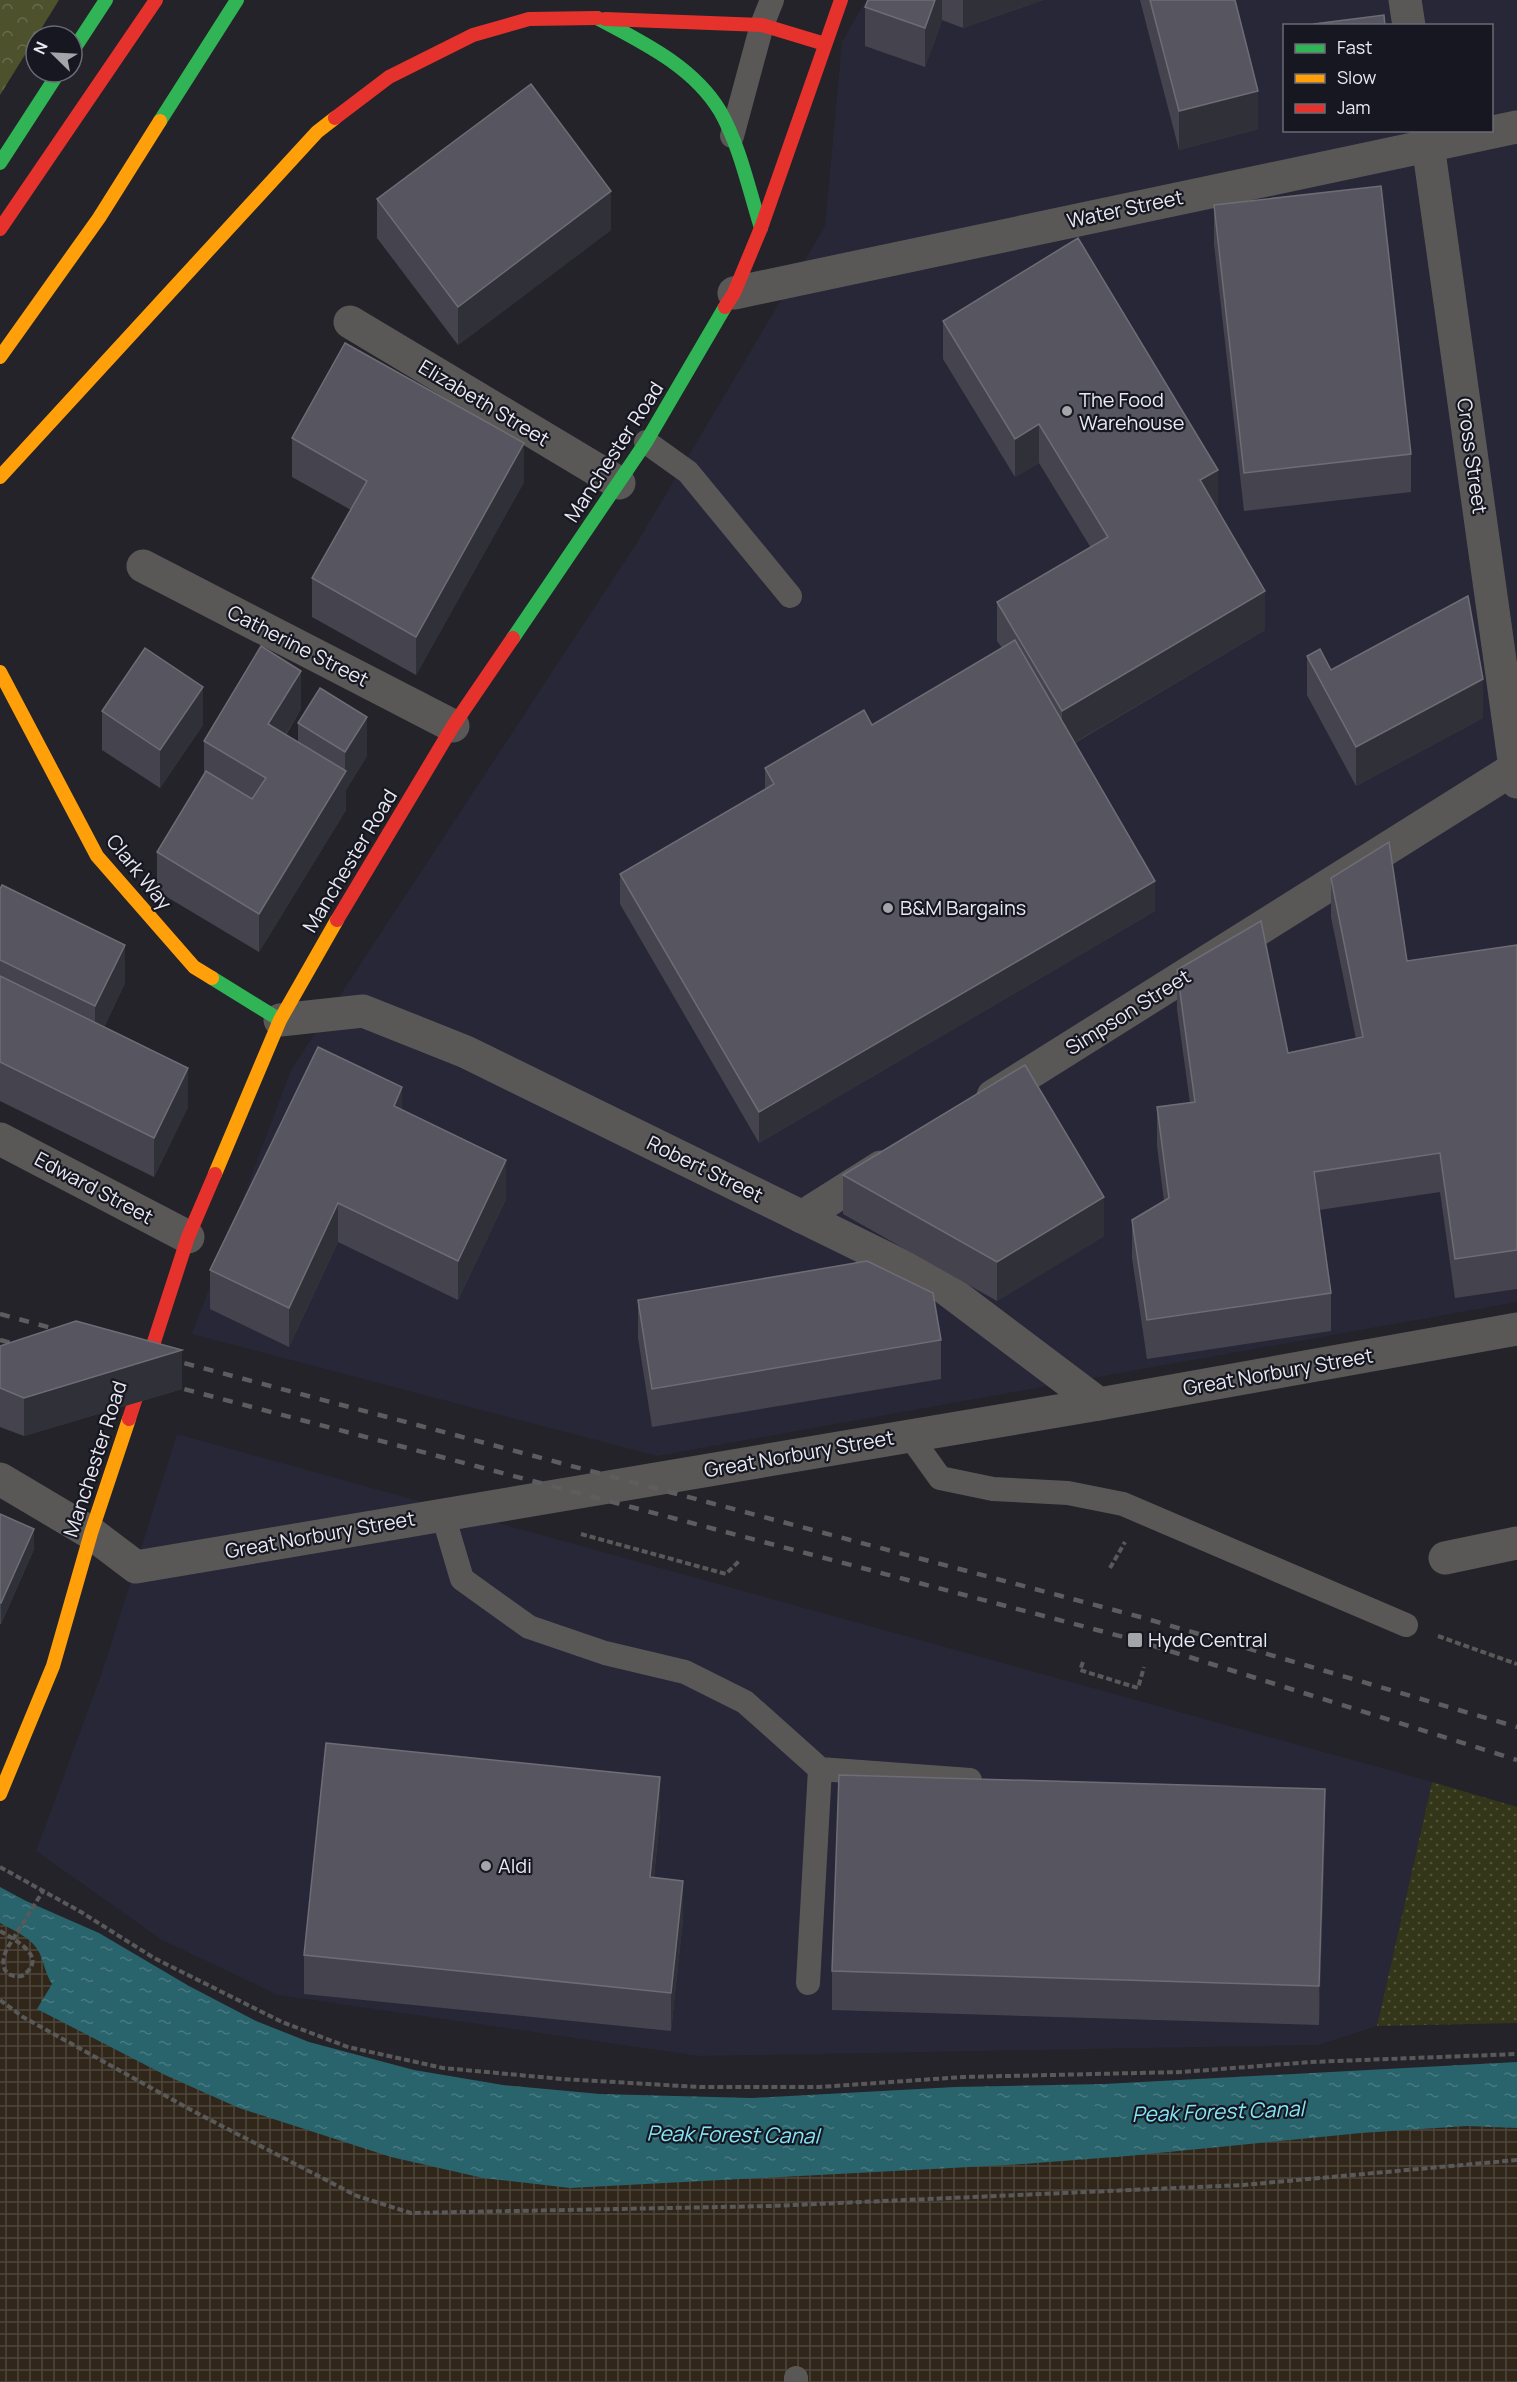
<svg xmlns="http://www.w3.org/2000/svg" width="1517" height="2382" viewBox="0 0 1517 2382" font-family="Manrope,sans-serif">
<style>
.built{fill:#272737;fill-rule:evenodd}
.industrial{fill:url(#industrial-grid)}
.grass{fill:url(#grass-dots)}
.forest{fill:url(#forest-crowns)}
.water{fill:url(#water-ripples)}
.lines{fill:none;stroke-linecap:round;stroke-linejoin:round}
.path{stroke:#5a595a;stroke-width:4;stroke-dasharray:6 3;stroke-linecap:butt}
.lane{stroke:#5a5857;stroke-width:24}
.street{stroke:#5a5857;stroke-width:33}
.fast{stroke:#30b455;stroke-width:14}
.slow{stroke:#ff9f0a;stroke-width:14}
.jam{stroke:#e5322d;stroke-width:14}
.rail{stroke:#5d5c5e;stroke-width:4.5;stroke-dasharray:10 10;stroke-linecap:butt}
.wall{fill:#45444e}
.shaded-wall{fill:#303038}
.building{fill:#575660;stroke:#6e6d76;stroke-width:1.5}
.poi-dot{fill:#a4a4ab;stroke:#171722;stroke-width:2}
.labels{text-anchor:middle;stroke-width:4.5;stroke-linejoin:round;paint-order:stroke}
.street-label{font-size:20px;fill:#e9e9f1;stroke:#171722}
.poi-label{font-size:20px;fill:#e9e9f1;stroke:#171722;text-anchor:start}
.water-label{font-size:21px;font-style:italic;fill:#84e6f7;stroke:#171722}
</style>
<defs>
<pattern id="industrial-grid" width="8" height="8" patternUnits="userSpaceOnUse" patternTransform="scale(1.5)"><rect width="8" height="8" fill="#30261a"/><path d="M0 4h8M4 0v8" fill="none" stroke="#4e463c"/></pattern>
<pattern id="grass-dots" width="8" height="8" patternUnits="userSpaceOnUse" patternTransform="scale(1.5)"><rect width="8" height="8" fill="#333619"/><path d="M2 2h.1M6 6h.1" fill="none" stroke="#51533b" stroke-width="1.8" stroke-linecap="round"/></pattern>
<pattern id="forest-crowns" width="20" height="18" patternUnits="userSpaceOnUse" patternTransform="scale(1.5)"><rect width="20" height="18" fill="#4d522c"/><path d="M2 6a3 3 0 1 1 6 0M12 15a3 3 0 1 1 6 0" fill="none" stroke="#676b4b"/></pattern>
<pattern id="water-ripples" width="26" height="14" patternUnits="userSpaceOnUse" patternTransform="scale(1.5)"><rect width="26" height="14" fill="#29636c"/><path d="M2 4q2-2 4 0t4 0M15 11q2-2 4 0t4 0" fill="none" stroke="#487981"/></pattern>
</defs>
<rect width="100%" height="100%" fill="#232329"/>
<g class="built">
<path d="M866 0H1517V1302L657 1456 192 1334 291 1070 638 541 825 226 842 42ZM1284 26H1492V130H1284Z"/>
<path d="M177 1434 1432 1782 1377 2026 1318 2045 699 2056 278 1995 162 1940 36 1851 102 1673Z"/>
</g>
<path class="industrial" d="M0 1905 127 1995 535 2128 1517 2096V2382H0Z"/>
<path class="grass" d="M1432 1782 1517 1807V2023L1377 2026Z"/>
<path class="forest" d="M0 0H59L0 95Z"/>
<path class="water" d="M0 1887 26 1901 99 1933 189 1986 256 2021 309 2042 414 2070 503 2085 600 2094 752 2098 955 2087 1104 2084 1517 2062V2128L1467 2126 1361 2133 1128 2156 1008 2165 570 2188 483 2178 391 2157 239 2108 165 2075 37 2009 52 1984C45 1973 44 1962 39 1952 31 1937 14 1931 0 1923Z"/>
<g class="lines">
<g class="path">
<path d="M581 1534 726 1574 740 1560"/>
<path d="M1110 1568 1125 1542"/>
<path d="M1438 1636 1517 1664"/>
<path d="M1083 1662 1080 1670 1138 1688 1144 1667"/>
<path d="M0 1867 81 1912 154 1958 282 2022 348 2047 443 2068 562 2079 700 2087H819L963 2077 1182 2072 1311 2062 1517 2054"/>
<path d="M0 1931C15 1940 50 1957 22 1976 1 1979 0 1961 8 1947L43 1891"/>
<path d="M0 2000 23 2017 193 2111 357 2196 411 2213 771 2206 1243 2185 1517 2160"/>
</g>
<g class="lane">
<path d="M732 136 762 25 772 0"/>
<path d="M646 442 688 472 790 596"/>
<path d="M910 1436 940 1478 993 1489 1068 1493 1123 1504 1406 1625"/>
<path d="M443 1515 462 1579 529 1627 605 1653 685 1672 745 1702 820 1769 970 1780"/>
<path d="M808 1983 820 1769"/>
<path d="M796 2378V2382"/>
</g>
<g class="street">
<path d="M1405 0 1409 26"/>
<path d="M1426 130 1517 782"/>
<path d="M734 293 1517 127"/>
<path d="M350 322 619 483"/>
<path d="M143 566 453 726"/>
<path d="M280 1020 363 1011 466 1052 941 1285 1099 1404"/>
<path d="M993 1096 1515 768"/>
<path d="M0 1139 188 1237"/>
<path d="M802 1217 881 1167"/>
<path d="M0 1479 91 1533 136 1567 1099 1404 1517 1329"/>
<path d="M1445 1558 1517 1543"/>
</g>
<g class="fast">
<path d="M597 18C642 42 693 66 720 111 740 146 749 190 761 228"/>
<path d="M72 52 106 0"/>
<path d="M160 121 237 0"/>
<path d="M0 163 59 72"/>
<path d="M513 638 646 442 725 307"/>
<path d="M212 978 280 1020"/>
</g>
<g class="slow">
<path d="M0 357 99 218 160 121"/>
<path d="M0 477 317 132 335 118"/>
<path d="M0 672 97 856 194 967 212 978"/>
<path d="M215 1174 280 1020 337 920"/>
<path d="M0 1794 53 1666 91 1533 129 1419"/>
</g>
<g class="jam">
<path d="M605 19 762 25 825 44"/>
<path d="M335 118 389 77 473 35 529 19 597 18"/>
<path d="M0 229 156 0"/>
<path d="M725 307 734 293 761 228 841 0"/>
<path d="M337 920 453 726 513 638"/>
<path d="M129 1419 188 1237 215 1174"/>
</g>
<g class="rail">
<path d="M0 1314 70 1333"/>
<path d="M0 1340 26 1347"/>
<path d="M165 1358 1144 1618 1517 1727"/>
<path d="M165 1384 1135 1640 1517 1760"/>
</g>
</g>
<g class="wall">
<path d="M868 0H1043L963 28 942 20 925 67 865 46V7Z"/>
<path d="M1140 0H1235L1258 129 1179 150Z"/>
<path d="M377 199 611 230 458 345 377 238Z"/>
<path d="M1214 205 1411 454V492L1244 511 1214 244Z"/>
<path d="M943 321 1218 508 1217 509 1265 630 1075 743 1155 911 759 1143 620 904V874L765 790V768L872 725 1002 648 997 641V602L1091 548 1039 463 1015 477 943 359Z"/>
<path d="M292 438 524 482 416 675 312 617V578L351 510 292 477Z"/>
<path d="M1307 656 1331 670 1483 718 1356 786 1307 695Z"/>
<path d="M301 709 286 735 298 742V723L367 756 346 790V810L259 952 157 891V852L204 774V741Z"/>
<path d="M102 711 203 725 160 788 102 750Z"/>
<path d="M1331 878 1407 961 1517 945V1289L1455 1298 1440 1192 1319 1210 1331 1293V1331L1147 1359 1132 1258V1220L1164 1201 1157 1146V1107L1190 1103 1177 1009V970L1288 1053 1356 1039 1331 917Z"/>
<path d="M0 889 125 983 104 1027 188 1107 154 1177 0 1101Z"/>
<path d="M402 1110 506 1199 458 1300 338 1242 289 1347 210 1309V1270Z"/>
<path d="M843 1175 1104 1236 997 1301 843 1214Z"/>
<path d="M638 1300 941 1340V1379L652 1427 638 1338Z"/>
<path d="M0 1346 182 1389 24 1436 0 1427Z"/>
<path d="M0 1514 34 1549 1 1624H0Z"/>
<path d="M660 1816 654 1878 683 1919 671 2031 304 1994V1955Z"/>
<path d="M1325 1828 1319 2025 832 2010V1971Z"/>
</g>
<g class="shaded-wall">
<path d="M935 0H942V20L925 67V28Z"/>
<path d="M963 0H1043L963 28Z"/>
<path d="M1258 91V129L1179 150V111Z"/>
<path d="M611 191V230L458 345V307Z"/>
<path d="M1039 424V463L1015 477V439Z"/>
<path d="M524 443V482L416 675V637Z"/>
<path d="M1218 470V508L1200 519V480Z"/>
<path d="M1265 591V630L1062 750V711Z"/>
<path d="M301 671V709L268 763V724Z"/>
<path d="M1483 679V718L1356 786V747Z"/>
<path d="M203 687V725L160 788V750Z"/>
<path d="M367 717V756L346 790V810L259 952V914L345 772V752Z"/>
<path d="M1155 881V911L759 1143V1112Z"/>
<path d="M125 945V983L95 1045V1006Z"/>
<path d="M188 1068V1107L154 1177V1138Z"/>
<path d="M402 1087V1126L394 1106Z"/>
<path d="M506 1160V1199L458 1300V1261Z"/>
<path d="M1104 1197V1236L997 1301V1262Z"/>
<path d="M338 1203V1242L289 1347V1308Z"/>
<path d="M182 1350V1389L24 1436V1398Z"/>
<path d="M34 1529V1549L1 1624V1603Z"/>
<path d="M660 1777V1816L650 1916V1877Z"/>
<path d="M1325 1789V1828L1319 2025V1986Z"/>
<path d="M683 1881V1919L671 2031V1993Z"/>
</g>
<g class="building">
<path d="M868 0H935L925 28 865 7Z"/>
<path d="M1150 0H1235L1258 91 1179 111Z"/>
<path d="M1384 15 1385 26H1314V24Z"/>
<path d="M531 84 611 191 458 307 377 199Z"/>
<path d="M1381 186 1411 454 1244 473 1214 205Z"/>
<path d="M1078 238 1218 470 1200 480 1265 591 1062 711 997 602 1108 537 1039 424 1015 439 943 321Z"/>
<path d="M345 343 524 443 416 637 312 578 367 481 292 438Z"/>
<path d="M1468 596 1483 679 1356 747 1307 656 1320 649 1331 670Z"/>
<path d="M1015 640 1155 881 759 1112 620 874 774 784 765 768 864 710 872 725Z"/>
<path d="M261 646 301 671 268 724 346 771 259 914 157 852 206 771 252 799 266 778 204 741Z"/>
<path d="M145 648 203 687 160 750 102 711Z"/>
<path d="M320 688 367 717 345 752 298 723Z"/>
<path d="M1389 842 1407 961 1517 945V1250L1455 1259 1440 1153 1314 1172 1331 1293 1147 1320 1132 1220 1169 1198 1157 1107 1195 1102 1177 970 1261 921 1288 1053 1363 1037 1331 878Z"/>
<path d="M2 885 125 945 95 1006 0 960V889Z"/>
<path d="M0 976 188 1068 154 1138 0 1062Z"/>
<path d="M318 1047 402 1087 394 1106 506 1160 458 1261 338 1203 289 1308 210 1270Z"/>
<path d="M1025 1065 1104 1197 997 1262 843 1175Z"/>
<path d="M867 1261 933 1293 941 1340 652 1389 638 1300Z"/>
<path d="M76 1321 182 1350 24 1398 0 1388V1346Z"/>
<path d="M0 1514 34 1529 1 1603H0Z"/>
<path d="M326 1743 660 1777 650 1877 683 1881 671 1993 304 1955Z"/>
<path d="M839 1775 1325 1789 1319 1986 832 1971Z"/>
</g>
<g class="poi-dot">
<circle cx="1067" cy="411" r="6"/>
<circle cx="888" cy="908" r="6"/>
<rect x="1127" y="1632" width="16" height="16" rx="3"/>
<circle cx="486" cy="1866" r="6"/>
</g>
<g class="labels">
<g class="street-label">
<text transform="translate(1125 209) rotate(-12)" y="7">Water Street</text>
<text transform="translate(484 403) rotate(31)" y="7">Elizabeth Street</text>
<text transform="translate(614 452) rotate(-57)" y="7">Manchester Road</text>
<text transform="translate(1472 456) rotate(82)" y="7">Cross Street</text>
<text transform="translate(298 646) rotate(27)" y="7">Catherine Street</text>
<text transform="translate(350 861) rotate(-59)" y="7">Manchester Road</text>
<text transform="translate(139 872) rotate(51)" y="7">Clark Way</text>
<text transform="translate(1128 1012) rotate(-32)" y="7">Simpson Street</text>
<text transform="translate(705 1169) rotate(26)" y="7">Robert Street</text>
<text transform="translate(94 1188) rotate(28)" y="7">Edward Street</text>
<text transform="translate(1278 1372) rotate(-10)" y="7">Great Norbury Street</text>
<text transform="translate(799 1454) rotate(-10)" y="7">Great Norbury Street</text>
<text transform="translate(95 1459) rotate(-72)" y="7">Manchester Road</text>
<text transform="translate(320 1535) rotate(-10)" y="7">Great Norbury Street</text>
</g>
<g class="poi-label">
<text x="1079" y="407">The Food<tspan x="1079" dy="23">Warehouse</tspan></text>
<text x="900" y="915">B&amp;M Bargains</text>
<text x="1148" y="1647">Hyde Central</text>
<text x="498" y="1873">Aldi</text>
</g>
<g class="water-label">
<text transform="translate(1218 2112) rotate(-2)" y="7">Peak Forest Canal</text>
<text transform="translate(733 2135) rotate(1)" y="7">Peak Forest Canal</text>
</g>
</g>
<rect x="1283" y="24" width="210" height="108" fill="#171722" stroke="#6b6b75" stroke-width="1.5"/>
<rect x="1295" y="44" width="30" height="9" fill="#30b455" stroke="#6b6b75" stroke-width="1.5"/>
<text x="1337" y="54" font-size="18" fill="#e9e9f1">Fast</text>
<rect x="1295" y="74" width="30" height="9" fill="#ff9f0a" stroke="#6b6b75" stroke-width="1.5"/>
<text x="1337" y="84" font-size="18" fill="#e9e9f1">Slow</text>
<rect x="1295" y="104" width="30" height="9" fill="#e5322d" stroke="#6b6b75" stroke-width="1.5"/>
<text x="1337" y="114" font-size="18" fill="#e9e9f1">Jam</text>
<g transform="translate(54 54) rotate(294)"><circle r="28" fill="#171722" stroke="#6b6b75" stroke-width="1.5"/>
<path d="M0-4.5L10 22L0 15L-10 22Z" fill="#a4a4ab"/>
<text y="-9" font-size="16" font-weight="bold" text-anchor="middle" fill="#e9e9f1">N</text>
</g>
</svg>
